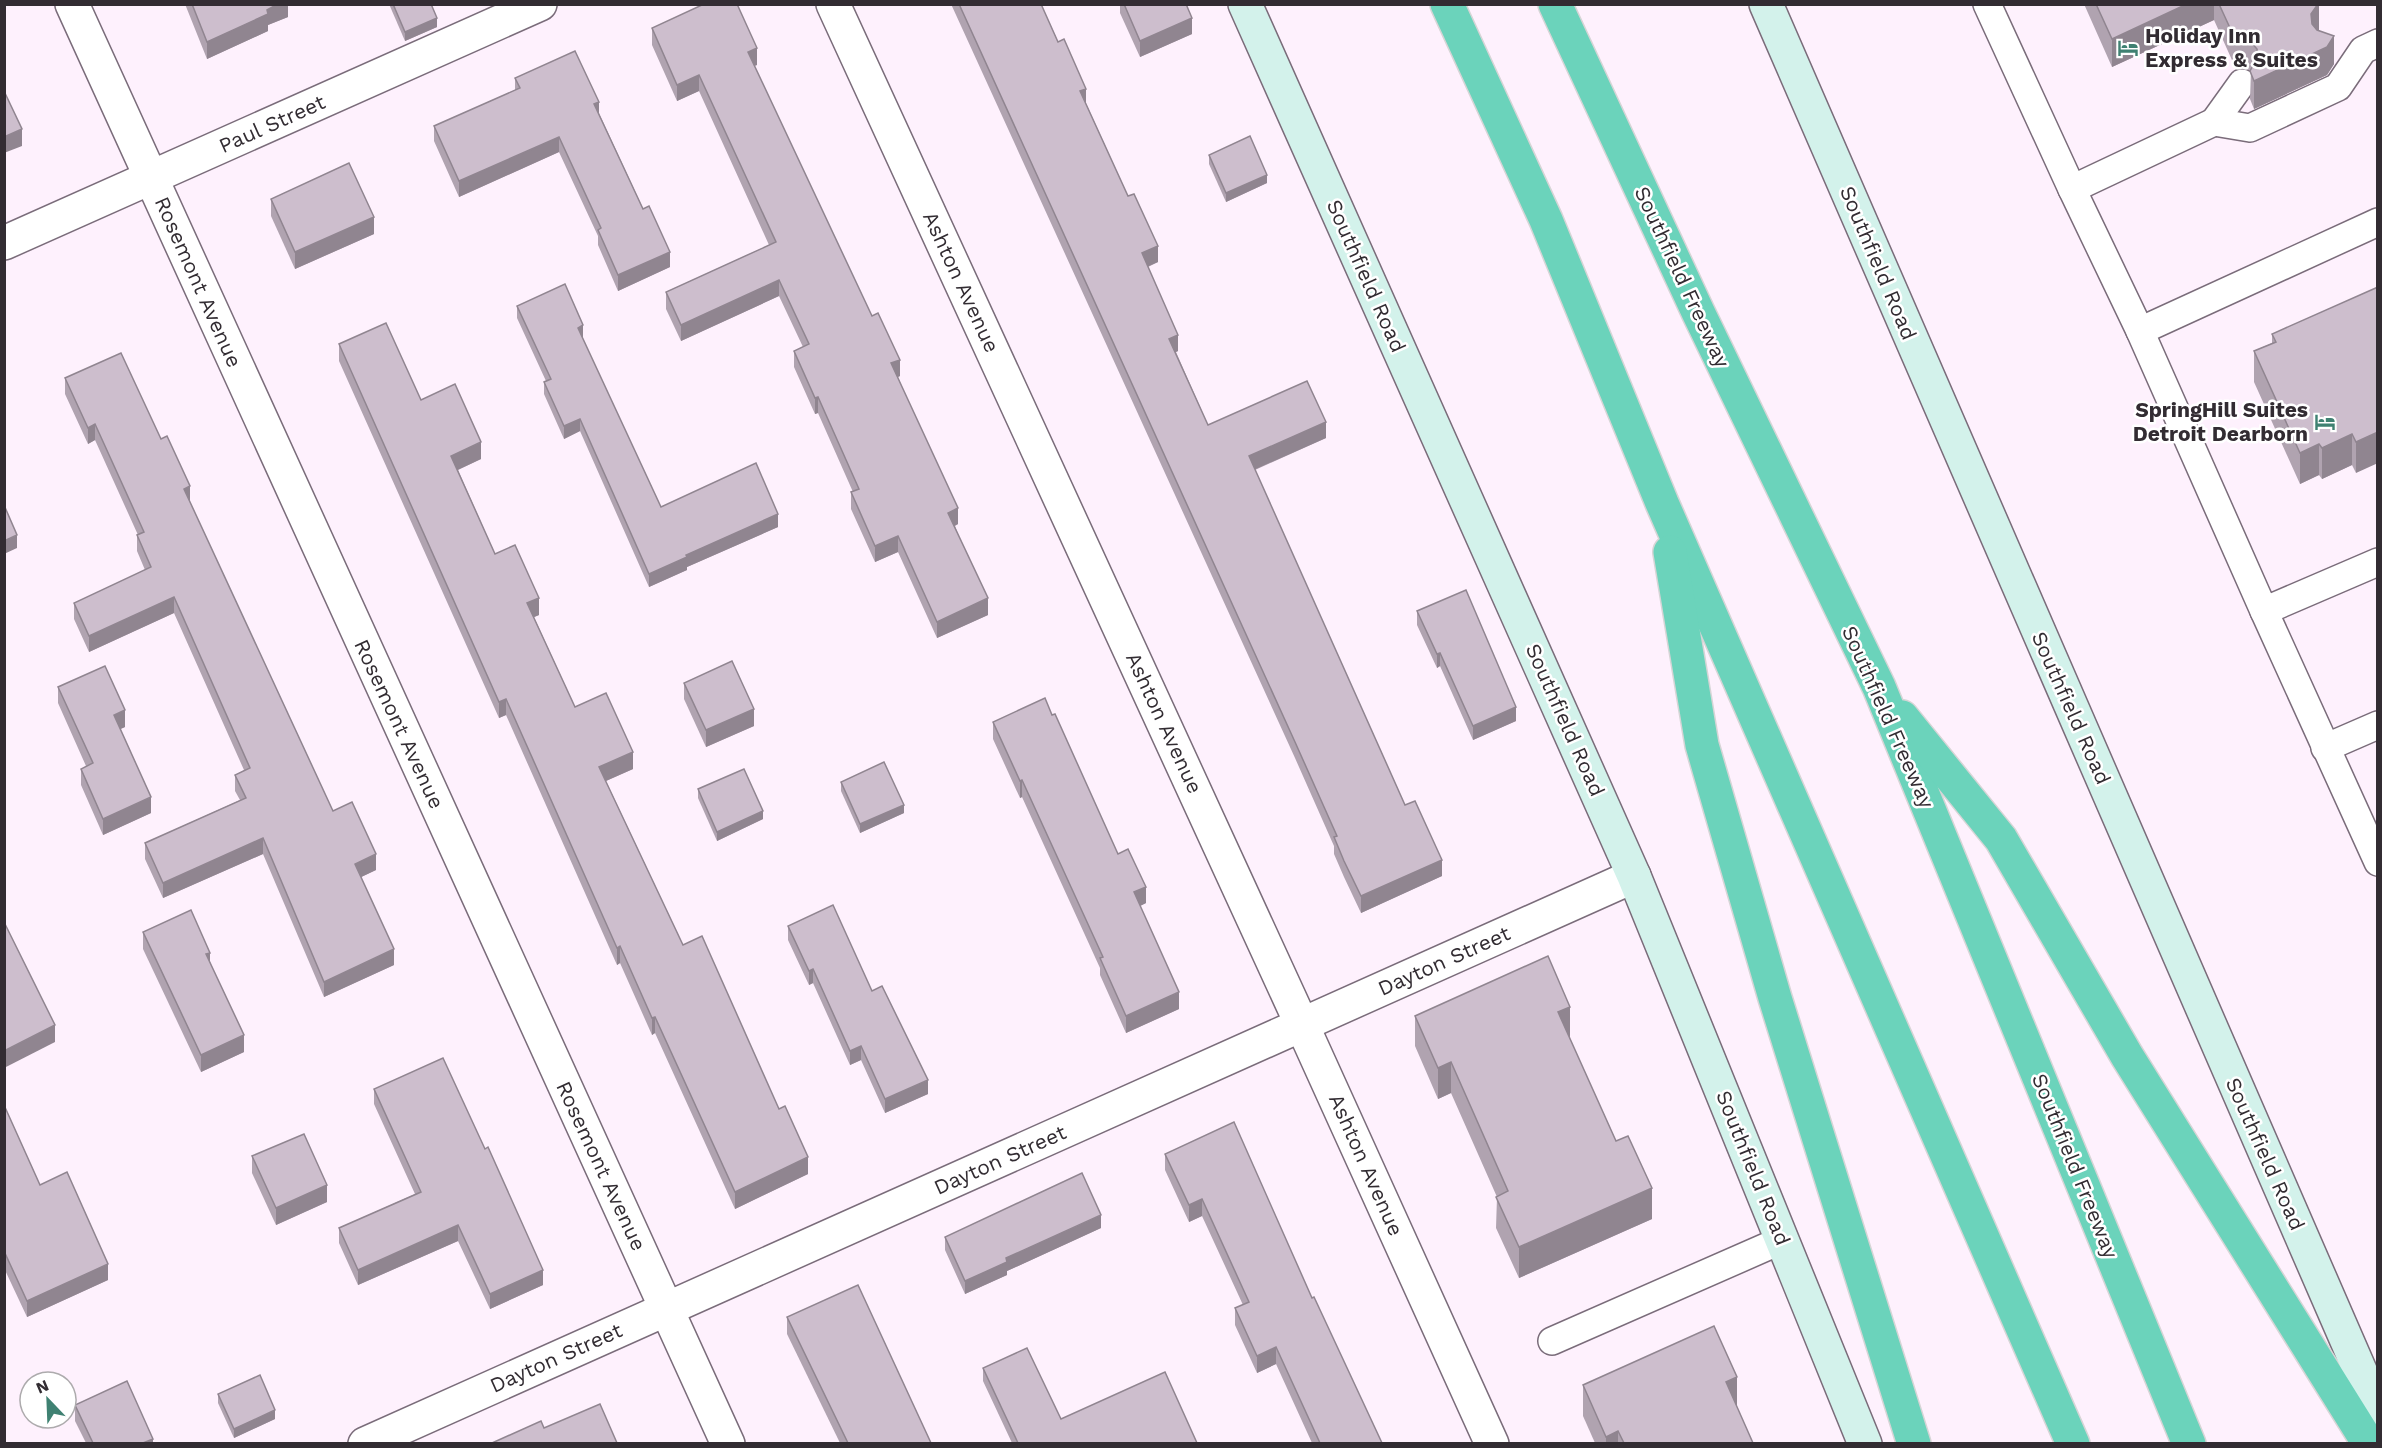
<svg xmlns="http://www.w3.org/2000/svg" width="2382" height="1448" viewBox="0 0 2382 1448" font-family="'Work Sans',sans-serif">
<style>
.lines{fill:none;stroke-linecap:round;stroke-linejoin:round}
.service-casing{stroke:#7a6c7a;stroke-width:30}
.minor-casing{stroke:#7a6c7a;stroke-width:36}
.tertiary-casing{stroke:#7a6c7a;stroke-width:36}
.secondary-casing{stroke:#7a6c7a;stroke-width:36}
.motorway-casing{stroke:#d6d5d6;stroke-width:36}
.service{stroke:#fff;stroke-width:27}
.minor{stroke:#fff;stroke-width:33}
.tertiary{stroke:#fff;stroke-width:33}
.secondary{stroke:#d3f2eb;stroke-width:33}
.motorway{stroke:#6bd3bb;stroke-width:33}
.wall{fill:#b0a3b0}
.shaded-wall{fill:#908590}
.building{fill:#cdbecd;stroke:#908590;stroke-width:1.5}
.labels{text-anchor:middle;stroke-width:5;stroke-linejoin:round;paint-order:stroke}
.poi-label{font-size:21px;font-weight:bold;fill:#322c32;stroke:#fff;text-anchor:start}
.street-label{font-size:21px;fill:#322c32;stroke:#fff}
</style>
<rect width="100%" height="100%" fill="#fef1fd"/>
<g class="lines">
<g class="service-casing">
<g id="service">
<path d="M1987 4 2072 189"/>
<path d="M2378 43 2363 50 2338 87 2250 128 2214 122 2072 189 2140 331 2264 611 2378 562"/>
<path d="M2214 122 2242 83"/>
<path d="M2140 331 2378 222"/>
<path d="M2264 611 2378 862"/>
<path d="M2325 748 2378 725"/>
<path d="M1552 1341 1782 1240"/>
</g>
</g>
<g class="minor-casing">
<g id="minor">
<path d="M72 4 728 1444"/>
<path d="M833 4 1302 1025 1492 1444"/>
<path d="M365 1444 1634 876"/>
</g>
</g>
<g class="tertiary-casing">
<path id="tertiary" d="M4 243 540 4"/>
</g>
<g class="secondary-casing">
<g id="secondary">
<path d="M1245 4 1634 876 1865 1444"/>
<path d="M1766 4 2378 1412"/>
</g>
</g>
<g class="motorway-casing">
<g id="motorway">
<path d="M1447 4 1546 220 1662 503 2073 1444"/>
<path d="M1555 4 1698 312 1879 687 2189 1444"/>
<path d="M1670 552 1702 745 1775 998 1914 1444"/>
<path d="M1902 717 2001 839 2127 1056 2369 1444"/>
</g>
</g>
<use href="#service" class="service"/>
<use href="#minor" class="minor"/>
<use href="#tertiary" class="tertiary"/>
<use href="#secondary" class="secondary"/>
<use href="#motorway" class="motorway"/>
</g>
<g class="wall">
<path d="M185 4H288V17L268 25V31L207 59Z"/>
<path d="M389 4H431L437 27 405 41Z"/>
<path d="M951 4H1041L1158 262 1148 267 1178 351 1176 352 1208 425 1326 438 1255 470 1405 805 1442 876 1361 913 1344 877 1334 854V846L1295 758Z"/>
<path d="M1120 4H1186L1192 34 1140 57 1120 13Z"/>
<path d="M2084 4H2319V31L2334 64 2327 75 2254 109 2250 99 2251 70 2236 69 2214 20 2112 67Z"/>
<path d="M652 28 757 65 754 66 900 376 898 377 958 524 955 526 988 615 937 638 898 552 875 562 851 509V492H853L818 413 815 414 794 367V351L803 347 779 296 681 341 666 309V292L769 245 699 91 677 101 652 45Z"/>
<path d="M515 78 599 113 670 267 618 291 598 245V236L559 152 459 197 434 141V126L515 90Z"/>
<path d="M1209 155 1267 183 1226 202 1209 164Z"/>
<path d="M271 199 374 234 295 269 271 216Z"/>
<path d="M2378 287 2356 473 2352 465 2322 479 2319 475 2300 484 2254 382V351L2272 343V334Z"/>
<path d="M517 306 583 338H582L661 507 778 527 687 567V570L649 587 580 431 564 439 544 394V382L546 381 517 318Z"/>
<path d="M339 344 421 400 481 459 458 470 495 554 539 615 534 617 575 707 633 769 606 781 683 945 808 1174 735 1209 655 1033 652 1035 620 963 617 965 506 715 499 718 339 361Z"/>
<path d="M65 378 190 502 333 811 376 870 361 877 394 965 324 997 263 854 163 898 145 859V843L240 800 235 791V775L244 770 174 613 89 652 74 619V603L145 570 137 551V535H138L95 440 88 444 65 394Z"/>
<path d="M1417 611 1516 721 1473 740 1440 666 1437 668 1417 625Z"/>
<path d="M684 683 754 726 706 747 684 699Z"/>
<path d="M58 687 125 727 120 729 151 813 103 835 81 785V769L86 766 58 703Z"/>
<path d="M993 722 1118 854 1146 903 1140 906 1179 1009 1126 1033 1100 975V968L1022 797 1020 798 993 739Z"/>
<path d="M841 782 904 813 860 833 841 791Z"/>
<path d="M698 789 763 819 717 841 698 798Z"/>
<path d="M788 926 872 991 928 1094 885 1113 861 1060 850 1065 813 983 809 985 788 940Z"/>
<path d="M143 932 210 962 244 1052 201 1072 143 949Z"/>
<path d="M1415 1016 1570 1037 1569 1038 1652 1219 1519 1278 1496 1228 1497 1197 1451 1093 1438 1099 1415 1046Z"/>
<path d="M374 1089 543 1285 490 1309 458 1241 358 1285 339 1243V1228L415 1194 374 1104Z"/>
<path d="M4 1105 40 1185 108 1280 27 1317 4 1268Z"/>
<path d="M1165 1154 1312 1298 1382 1443H1312L1276 1364 1257 1373 1235 1325V1308L1243 1305 1202 1216 1189 1222 1165 1170Z"/>
<path d="M252 1156 327 1202 276 1225 252 1173Z"/>
<path d="M1101 1228 1007 1271V1275L965 1294 945 1250V1237Z"/>
<path d="M787 1317 931 1443H840L787 1334Z"/>
<path d="M983 1368 1061 1419 1197 1443H1012L983 1381Z"/>
<path d="M1583 1385 1737 1408 1753 1443H1595L1583 1416Z"/>
<path d="M218 1394 275 1419 234 1438 218 1403Z"/>
<path d="M75 1405 153 1443H86L75 1421Z"/>
</g>
<g class="shaded-wall">
<path d="M278 4H288V17L268 25V31L207 59V42Z"/>
<path d="M2187 4H2214V20L2112 67V39Z"/>
<path d="M2318 4H2319V31L2311 42V14Z"/>
<path d="M437 18V27L405 41V32Z"/>
<path d="M1192 18V34L1140 57V41Z"/>
<path d="M2334 36V64L2327 75 2254 109V81Z"/>
<path d="M757 48V65L748 68V52Z"/>
<path d="M699 75V91L677 101V85Z"/>
<path d="M1086 89V105L1080 91Z"/>
<path d="M599 102V117L594 104Z"/>
<path d="M22 129V146L4 153V137Z"/>
<path d="M559 137V152L459 197V181Z"/>
<path d="M1267 175V183L1226 202V193Z"/>
<path d="M374 217V234L295 269V252Z"/>
<path d="M1158 246V262L1142 269V253Z"/>
<path d="M670 252V267L618 291V275Z"/>
<path d="M779 280V296L681 341V325Z"/>
<path d="M583 325V338L578 340V328Z"/>
<path d="M1178 335V351L1169 355V339Z"/>
<path d="M900 360V376L891 380V363Z"/>
<path d="M818 397V413L815 414V398Z"/>
<path d="M580 419V431L564 439V426Z"/>
<path d="M1326 422V438L1249 472V456Z"/>
<path d="M95 424V440L88 444V428Z"/>
<path d="M2378 432V463L2356 473V442Z"/>
<path d="M2352 434V465L2322 479V448Z"/>
<path d="M481 442V459L451 473V456Z"/>
<path d="M2319 444V475L2300 484V453Z"/>
<path d="M190 486V502L184 489Z"/>
<path d="M958 508V524L948 529V513Z"/>
<path d="M778 514V527L687 567V570L649 587V574L686 555Z"/>
<path d="M17 535V548L4 554V541Z"/>
<path d="M898 536V552L875 562V546Z"/>
<path d="M174 597V613L89 652V636Z"/>
<path d="M539 598V615L527 620V603Z"/>
<path d="M988 598V615L937 638V622Z"/>
<path d="M1440 653V666L1437 668V654Z"/>
<path d="M506 699V715L499 718V702Z"/>
<path d="M1516 707V721L1473 740V726Z"/>
<path d="M754 709V726L706 747V730Z"/>
<path d="M125 710V727L114 732V715Z"/>
<path d="M633 752V769L599 784V767Z"/>
<path d="M1022 780V797L1020 798V781Z"/>
<path d="M151 797V813L103 835V819Z"/>
<path d="M904 805V813L860 833V824Z"/>
<path d="M763 811V819L717 841V832Z"/>
<path d="M263 838V854L163 898V883Z"/>
<path d="M376 854V870L355 880V864Z"/>
<path d="M1442 860V876L1361 913V896Z"/>
<path d="M1146 887V903L1134 909V892Z"/>
<path d="M620 946V963L617 965V948Z"/>
<path d="M394 949V965L324 997V982Z"/>
<path d="M210 953V969L206 954Z"/>
<path d="M813 969V983L809 985V971Z"/>
<path d="M1179 992V1009L1126 1033V1016Z"/>
<path d="M1570 1007V1037L1558 1043V1012Z"/>
<path d="M655 1017V1033L652 1035V1018Z"/>
<path d="M55 1025V1042L4 1068V1051Z"/>
<path d="M244 1035V1052L201 1072V1055Z"/>
<path d="M861 1046V1060L850 1065V1051Z"/>
<path d="M1451 1062V1093L1438 1099V1068Z"/>
<path d="M928 1080V1094L885 1113V1099Z"/>
<path d="M808 1157V1174L735 1209V1192Z"/>
<path d="M327 1185V1202L276 1225V1208Z"/>
<path d="M1652 1188V1219L1519 1278V1247Z"/>
<path d="M1202 1199V1216L1189 1222V1205Z"/>
<path d="M1101 1215V1228L1007 1271V1275L965 1294V1281L1006 1258Z"/>
<path d="M458 1225V1241L358 1285V1270Z"/>
<path d="M108 1264V1280L27 1317V1301Z"/>
<path d="M543 1270V1285L490 1309V1294Z"/>
<path d="M1276 1347V1364L1257 1373V1356Z"/>
<path d="M1737 1377V1408L1726 1382Z"/>
<path d="M275 1410V1419L234 1438V1429Z"/>
<path d="M1618 1431V1443H1606V1437Z"/>
<path d="M153 1439V1443H143Z"/>
</g>
<g class="building">
<path d="M192 4H278L267 10 268 14 207 42Z"/>
<path d="M393 4H431L437 18 405 32Z"/>
<path d="M704 4H737L757 48 748 52 872 316 878 313 900 360 891 363 958 508 948 513 988 598 937 622 898 536 875 546 851 492 859 489 818 397 815 398 794 351 809 344 779 280 681 325 666 292 776 242 699 75 677 85 652 28Z"/>
<path d="M959 4H1041L1058 42 1064 39 1086 89 1080 91 1128 196 1134 194 1158 246 1142 253 1178 335 1169 339 1208 425 1307 381 1326 422 1249 456 1405 805 1415 801 1442 860 1361 896 1344 861 1334 837 1337 836 1295 742Z"/>
<path d="M1124 4H1186L1192 18 1140 41Z"/>
<path d="M2096 4H2187L2112 39Z"/>
<path d="M2219 4H2318L2311 14 2312 24 2317 30 2334 36 2327 47 2254 81 2250 71 2258 57 2257 49 2251 42 2236 41Z"/>
<path d="M575 51 599 102 594 104 643 209 649 206 670 252 618 275 598 230 601 228 559 137 459 181 434 126 520 88 515 78Z"/>
<path d="M4 91 22 129 4 137Z"/>
<path d="M1250 136 1267 175 1226 193 1209 155Z"/>
<path d="M349 163 374 217 295 252 271 199Z"/>
<path d="M565 284 583 325 578 328 661 507 756 463 778 514 686 555 687 557 649 574 580 419 564 426 544 382 551 379 517 306Z"/>
<path d="M2378 287V432L2356 442 2352 434 2322 448 2319 444 2300 453 2254 351 2276 342 2272 334Z"/>
<path d="M386 323 421 400 455 384 481 442 451 456 495 554 515 545 539 598 527 603 575 707 606 693 633 752 599 767 683 945 702 936 779 1109 785 1106 808 1157 735 1192 655 1017 652 1018 620 946 617 948 506 699 499 702 339 344Z"/>
<path d="M121 353 161 439 167 436 190 486 184 489 333 811 352 802 376 854 355 864 394 949 324 982 263 838 163 883 145 843 246 798 235 775 250 768 174 597 89 636 74 603 151 567 137 535 144 532 95 424 88 428 65 378Z"/>
<path d="M4 505 17 535 4 541Z"/>
<path d="M1466 590 1516 707 1473 726 1440 653 1437 654 1417 611Z"/>
<path d="M732 661 754 709 706 730 684 683Z"/>
<path d="M105 666 125 710 114 715 151 797 103 819 81 769 93 763 58 687Z"/>
<path d="M1045 698 1052 715 1055 714 1118 854 1128 849 1146 887 1134 892 1179 992 1126 1016 1100 958 1103 957 1022 780 1020 781 993 722Z"/>
<path d="M884 762 904 805 860 824 841 782Z"/>
<path d="M744 769 763 811 717 832 698 789Z"/>
<path d="M833 905 872 991 882 986 928 1080 885 1099 861 1046 850 1051 813 969 809 971 788 926Z"/>
<path d="M191 910 210 953 206 954 244 1035 201 1055 143 932Z"/>
<path d="M4 922 55 1025 4 1051Z"/>
<path d="M1548 956 1570 1007 1558 1012 1616 1141 1628 1136 1652 1188 1519 1247 1496 1197 1508 1191 1451 1062 1438 1068 1415 1016Z"/>
<path d="M443 1058 485 1149 488 1147 543 1270 490 1294 458 1225 358 1270 339 1228 421 1192 374 1089Z"/>
<path d="M4 1105 40 1185 67 1172 108 1264 27 1301 4 1251Z"/>
<path d="M1234 1122 1312 1298 1314 1297 1382 1443H1320L1276 1347 1257 1356 1235 1308 1249 1302 1202 1199 1189 1205 1165 1154Z"/>
<path d="M304 1134 327 1185 276 1208 252 1156Z"/>
<path d="M1082 1173 1101 1215 1006 1258 1007 1262 965 1281 945 1237Z"/>
<path d="M858 1285 931 1443H848L787 1317Z"/>
<path d="M1714 1326 1737 1377 1726 1382 1753 1443H1624L1618 1431 1606 1437 1583 1385Z"/>
<path d="M1027 1348 1061 1419 1165 1372 1197 1443H1018L983 1368Z"/>
<path d="M260 1375 275 1410 234 1429 218 1394Z"/>
<path d="M127 1381 153 1439 143 1443H93L75 1405Z"/>
<path d="M600 1404 617 1443H492L541 1421 544 1428Z"/>
</g>
<defs>
<g id="hotel-bare" transform="scale(1.62)"><path d="M-6-4.5h1.5V1H6V5H4.5V3h-9V5H-6ZM-4 0a1.8 1.8 0 1 1 3.6 0ZM.5 0V-2.5h3Q6-2.5 6 0Z" fill="#3f8172" stroke="#fff" stroke-width="2.5" paint-order="stroke"/></g>
</defs>
<g fill-rule="evenodd">
<use href="#hotel-bare" x="2128" y="48"/>
<use href="#hotel-bare" x="2325" y="422"/>
</g>
<g class="labels">
<g class="poi-label">
<text x="2145" y="43">Holiday Inn<tspan x="2145" dy="24">Express &amp; Suites</tspan></text>
<text x="2308" y="417" text-anchor="end">SpringHill Suites<tspan x="2308" dy="24">Detroit Dearborn</tspan></text>
</g>
<g class="street-label">
<text transform="translate(272 124) rotate(-24)" y="7">Paul Street</text>
<text transform="translate(1878 263) rotate(67)" y="7">Southfield Road</text>
<text transform="translate(1366 276) rotate(66)" y="7">Southfield Road</text>
<text transform="translate(1682 277) rotate(65)" y="7">Southfield Freeway</text>
<text transform="translate(198 282) rotate(66)" y="7">Rosemont Avenue</text>
<text transform="translate(961 282) rotate(65)" y="7">Ashton Avenue</text>
<text transform="translate(2071 708) rotate(66)" y="7">Southfield Road</text>
<text transform="translate(1888 717) rotate(66)" y="7">Southfield Freeway</text>
<text transform="translate(1565 720) rotate(66)" y="7">Southfield Road</text>
<text transform="translate(1164 723) rotate(65)" y="7">Ashton Avenue</text>
<text transform="translate(399 724) rotate(65)" y="7">Rosemont Avenue</text>
<text transform="translate(1444 961) rotate(-24)" y="7">Dayton Street</text>
<text transform="translate(2265 1154) rotate(66)" y="7">Southfield Road</text>
<text transform="translate(1000 1160) rotate(-24)" y="7">Dayton Street</text>
<text transform="translate(1366 1165) rotate(66)" y="7">Ashton Avenue</text>
<text transform="translate(601 1166) rotate(65)" y="7">Rosemont Avenue</text>
<text transform="translate(2075 1166) rotate(68)" y="7">Southfield Freeway</text>
<text transform="translate(1753 1168) rotate(68)" y="7">Southfield Road</text>
<text transform="translate(556 1358) rotate(-24)" y="7">Dayton Street</text>
</g>
</g>
<rect width="2382" height="1448" fill="none" stroke="#322c32" stroke-width="12"/>
<g transform="translate(48 1400) rotate(337)"><circle r="28" fill="#ffffff" stroke="#adabad" stroke-width="1.5"/>
<path d="M0-4.5L10 22L0 15L-10 22Z" fill="#3f8172"/>
<text y="-9" font-size="16" font-weight="bold" text-anchor="middle" fill="#322c32">N</text>
</g>
</svg>
